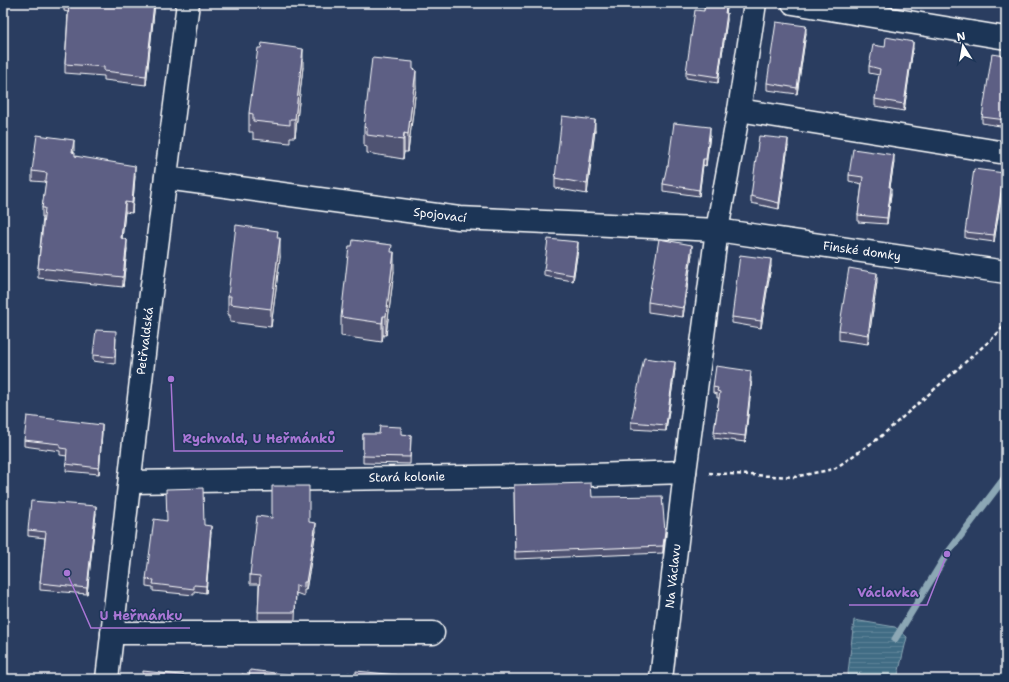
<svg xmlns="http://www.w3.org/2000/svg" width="1009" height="682" viewBox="0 0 1009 682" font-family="'Shantell Sans',sans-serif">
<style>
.water{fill:url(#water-rules);stroke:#8ca7b5}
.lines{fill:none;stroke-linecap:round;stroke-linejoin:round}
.stream{stroke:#8ca7b5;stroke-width:7}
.minor-casing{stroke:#fff;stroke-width:25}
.path{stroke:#fff;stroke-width:2.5;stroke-dasharray:4 3;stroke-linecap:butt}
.minor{stroke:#1d3557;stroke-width:22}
.wall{fill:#505272;stroke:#fff}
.shaded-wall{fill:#41425c;stroke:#fff}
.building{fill:#5d5f84;stroke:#fff}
.labels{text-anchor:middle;stroke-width:3;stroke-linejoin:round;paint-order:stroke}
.street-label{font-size:12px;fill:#fff;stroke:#1d3557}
.leader{fill:none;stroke:#a976d5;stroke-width:1.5}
.callout-dot{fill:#a976d5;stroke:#1d3557;stroke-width:1.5}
.callout-label{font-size:13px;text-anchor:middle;font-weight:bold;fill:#a976d5;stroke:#1d3557;stroke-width:3;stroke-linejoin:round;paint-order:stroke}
</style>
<defs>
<pattern id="water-rules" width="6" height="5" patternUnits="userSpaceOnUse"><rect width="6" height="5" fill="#406c84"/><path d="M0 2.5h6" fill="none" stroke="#5d8296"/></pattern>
</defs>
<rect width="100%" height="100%" fill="#2a3d60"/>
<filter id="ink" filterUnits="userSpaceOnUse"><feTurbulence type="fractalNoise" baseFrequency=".025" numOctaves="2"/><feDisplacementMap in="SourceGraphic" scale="8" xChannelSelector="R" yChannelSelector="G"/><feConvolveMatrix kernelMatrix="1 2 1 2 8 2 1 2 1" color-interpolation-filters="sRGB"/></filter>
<g filter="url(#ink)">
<path class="water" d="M854 620 895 627 907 637 897 679H850L848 673Z"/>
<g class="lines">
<path class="stream" d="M895 639 947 554 1006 476"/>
<g class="minor-casing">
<g id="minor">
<path d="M793 3 1006 38"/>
<path d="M739 110 1006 153"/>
<path d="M166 178 459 218 717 230 1006 272"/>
<path d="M130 482 591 475 685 472"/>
<path d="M112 633H433"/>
<path d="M107 679 150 301 188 3"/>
<path d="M661 679 685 472 717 230 739 110 755 3"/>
</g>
</g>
<path class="path" d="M709 473 794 477 834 469 879 438 995 336 1006 324"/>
<use href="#minor" class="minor"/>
</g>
<g class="wall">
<path d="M52 3H155L146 85 104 80V76L65 73V64L68 12 64 11V4Z"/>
<path d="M705 3H728L726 13 727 20 718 83 686 78V72L704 11Z"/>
<path d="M806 33 797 94 767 90V83Z"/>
<path d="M885 47 913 48 904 111 875 106V99L879 75 869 73V66Z"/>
<path d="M1006 56V127L982 123V117Z"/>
<path d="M303 67 295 137H290V143L253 139V132H249V113Z"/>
<path d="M413 69 416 88 408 152H404L403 159 367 153V147L364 146V127Z"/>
<path d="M595 130 587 194 555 188V178Z"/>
<path d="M710 134 706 166 703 165 699 196 663 191V184L668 166Z"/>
<path d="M788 146 779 209 751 203V196Z"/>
<path d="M74 150 73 152 75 156 135 176 132 213 125 212 122 239 127 249 123 287 38 278V268L43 217H42V208L46 182 32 181V171Z"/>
<path d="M894 162 890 187 891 194 887 224 858 222V215L862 184 849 181V175Z"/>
<path d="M1004 179 994 242 965 238V232Z"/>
<path d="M278 238 280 257 271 327 230 322V315H228V296Z"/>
<path d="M578 249 573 281 544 276V270Z"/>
<path d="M692 254 683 317 648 312V302Z"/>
<path d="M771 266 761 328 732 323V317Z"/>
<path d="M394 271 386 335H383L382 342 341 336V317Z"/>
<path d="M877 282 868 344 839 340V330Z"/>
<path d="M116 338 115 364 93 361V355Z"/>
<path d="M675 369 666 431 631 429V422Z"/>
<path d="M751 377V389L745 442 714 438V432L719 398H717V394L713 393V387Z"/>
<path d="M102 432 99 474 66 471 67 456 60 455V451L24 446V440Z"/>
<path d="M363 434 411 435 410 464 363 463Z"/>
<path d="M514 485 592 497 665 537 663 553 515 559Z"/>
<path d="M96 513 87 594 40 590V583L45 538 28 536V530Z"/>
<path d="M272 518 309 522 316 531 306 590H304V596L296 593 295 620H258L259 584H250V575Z"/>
<path d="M166 521 204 525 211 532 206 593 194 591V595L153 591V587L146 586V579Z"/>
</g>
<g class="shaded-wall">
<path d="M154 3H155L146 85V76Z"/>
<path d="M727 3H728L725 20V13Z"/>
<path d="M727 13V20L718 83V77Z"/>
<path d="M806 26V33L797 94V88Z"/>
<path d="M913 42V48L904 111V104Z"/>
<path d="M303 49V67L295 137V119Z"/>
<path d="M416 70V88L408 152V134Z"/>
<path d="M595 120V130L587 194V184Z"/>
<path d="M710 127V134L706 166V159Z"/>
<path d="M404 133V152L403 159V140Z"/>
<path d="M788 139V146L779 209V203Z"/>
<path d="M74 140V150L72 162V152Z"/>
<path d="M894 155V162L889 193V187Z"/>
<path d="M703 159V165L699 196V190Z"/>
<path d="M135 166V176L132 213V203Z"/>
<path d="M1004 173V179L994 242V235Z"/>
<path d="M891 187V194L887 224V218Z"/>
<path d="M125 202V212L121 248V238Z"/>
<path d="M280 238V257L271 327V309Z"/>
<path d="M127 240V249L123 287V277Z"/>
<path d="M578 242V249L573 281V275Z"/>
<path d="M692 245V254L683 317V308Z"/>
<path d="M394 252V271L386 335V316Z"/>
<path d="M771 259V266L761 328V321Z"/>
<path d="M877 273V282L868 344V335Z"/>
<path d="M383 316V335L382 342V323Z"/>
<path d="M675 362V369L666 431V425Z"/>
<path d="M751 382V389L745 442V436Z"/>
<path d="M102 425V432L99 474V468Z"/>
<path d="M96 506V513L87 594V588Z"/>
<path d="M316 523V531L306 590V582Z"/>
<path d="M211 526V532L206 593V586Z"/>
<path d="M665 531V537L663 553V546Z"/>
</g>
<g class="building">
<path d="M69 3H154L146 76 104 71V67L65 64Z"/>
<path d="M705 3H727L725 13H727L718 77 686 72 695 10 704 11Z"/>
<path d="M776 22 806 26 797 88 767 83Z"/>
<path d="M886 37 913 42 904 104 875 99 880 69 869 66 873 45 885 47Z"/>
<path d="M262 43 303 49 295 119H290V125L253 121V114L249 113 258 48H261Z"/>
<path d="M992 54 1006 56V120L982 117Z"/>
<path d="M372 58 413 62V69L416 70 408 134 404 133 403 140 367 135V128L364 127Z"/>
<path d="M562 116 595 120 587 184 555 178Z"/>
<path d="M674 123 710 127 706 159H703L699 190 663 184 667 166H668Z"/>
<path d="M37 135 74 140 72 152 75 153V156L135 166 132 203 125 202 121 238 127 240 123 277 38 268 45 208H42L47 173 32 171Z"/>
<path d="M759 136 788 139 779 203 751 196Z"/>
<path d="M853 149 894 155 889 187H891L887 218 858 215 863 177 849 175Z"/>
<path d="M974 169 1004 173 994 235 965 232Z"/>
<path d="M236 225 278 231 277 238H280L271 309 230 304 231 296H228Z"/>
<path d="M548 239 578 242 573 275 544 270Z"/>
<path d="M659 239 692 245 683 308 648 302Z"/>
<path d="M353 240 392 245 391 252H394L386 316H383L382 323 341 317 349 246H352Z"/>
<path d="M740 255 771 259 761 321 732 317Z"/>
<path d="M849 268 877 273 868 335 839 330Z"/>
<path d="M96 330 116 331 115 357 93 355Z"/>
<path d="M644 358 675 362 666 425 631 422Z"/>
<path d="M716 366 751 371 750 382H751L745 436 714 432 720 392 717 391 718 388 713 387Z"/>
<path d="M27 416 102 425 99 468 66 464 67 449 60 448V444L24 440Z"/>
<path d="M380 426 401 427V434L411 435 410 457 363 456V434H379Z"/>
<path d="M591 483 592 497 662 496 665 531 663 546 515 552 514 485Z"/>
<path d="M272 486H309V522L316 523 306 582H304V588L296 585 295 612H258L260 576 250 575 257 516 272 518Z"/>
<path d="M203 488 204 525 211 526 206 586 194 585V589L153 584 154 580 146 579 154 519 167 521 166 489Z"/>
<path d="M31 501 96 506 87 588 40 583 46 532 28 530Z"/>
<path d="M250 670 292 675V679H241L242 674 249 676Z"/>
<path d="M143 671 198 677 197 679H136L137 676H143Z"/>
<path d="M356 671 397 675 396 679H347L348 673 356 675Z"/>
</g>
</g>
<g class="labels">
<g class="street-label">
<text transform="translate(440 215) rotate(7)" y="4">Spojovací</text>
<text transform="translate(862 251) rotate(8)" y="4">Finské domky</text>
<text transform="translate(145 341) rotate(-83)" y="4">Petřvaldská</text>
<text transform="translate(407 477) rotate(-1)" y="4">Stará kolonie</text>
<text transform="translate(673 576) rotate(-84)" y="4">Na Václavu</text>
</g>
</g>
<path class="leader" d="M171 379L174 451H343M947 554L927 605H849M67 573L91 628H190"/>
<g class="callout-dot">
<circle cx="171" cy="379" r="4"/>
<circle cx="947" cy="554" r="4"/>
<circle cx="67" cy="573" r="4"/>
</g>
<g class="callout-label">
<text x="259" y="443">Rychvald, U Heřmánků</text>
<text x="888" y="597">Václavka</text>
<text x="141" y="620">U Heřmánku</text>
</g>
<rect width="1009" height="682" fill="none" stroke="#1d3557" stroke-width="16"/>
<rect x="8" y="8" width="993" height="666" fill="none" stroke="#fff" stroke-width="1.5" filter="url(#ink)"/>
<g transform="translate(963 46) rotate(349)" stroke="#1d3557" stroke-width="3" paint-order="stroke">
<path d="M0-3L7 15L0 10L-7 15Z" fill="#ffffff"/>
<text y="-6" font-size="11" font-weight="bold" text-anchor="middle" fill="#ffffff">N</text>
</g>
</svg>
